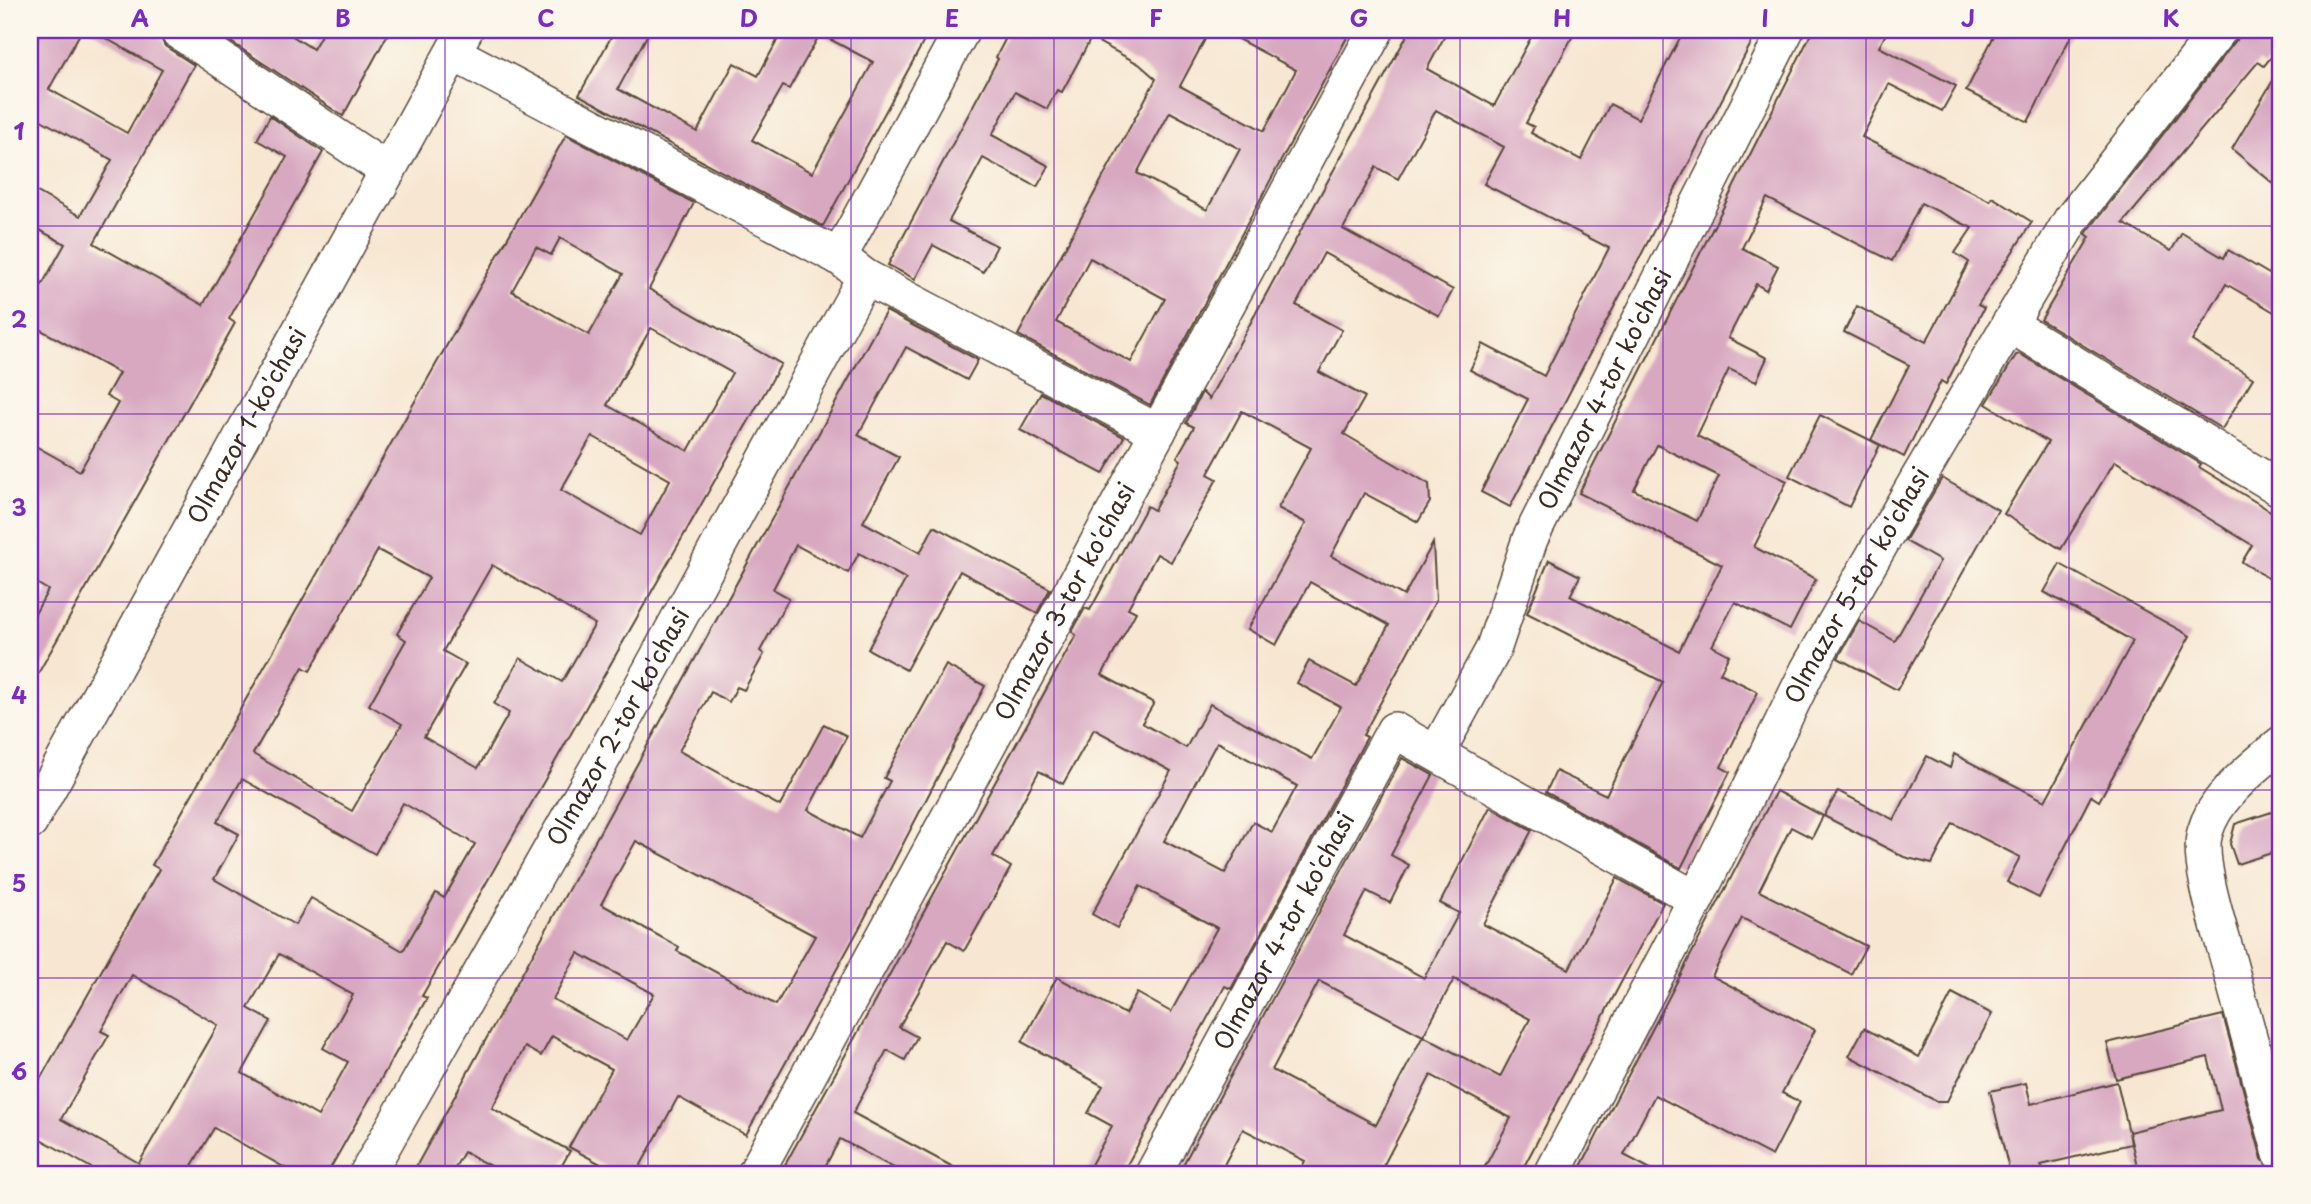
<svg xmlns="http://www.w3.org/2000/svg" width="2311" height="1204" viewBox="0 0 2311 1204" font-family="'Playpen Sans',sans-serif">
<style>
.building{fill:#d8a8c1;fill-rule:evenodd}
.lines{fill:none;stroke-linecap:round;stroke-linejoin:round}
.street-casing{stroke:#574639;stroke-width:38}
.street{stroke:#fff;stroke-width:35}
.grid{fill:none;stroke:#7b2cbf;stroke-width:2;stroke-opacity:0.55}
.labels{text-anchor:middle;stroke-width:7;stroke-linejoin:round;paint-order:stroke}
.street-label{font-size:24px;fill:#3b2a1e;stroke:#fbf7ec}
.neatline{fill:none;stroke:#7b2cbf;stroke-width:2.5}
.grid-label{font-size:23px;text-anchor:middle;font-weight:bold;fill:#7b2cbf}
</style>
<rect width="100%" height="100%" fill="#fbf7ec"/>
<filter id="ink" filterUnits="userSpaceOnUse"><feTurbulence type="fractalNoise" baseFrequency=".0143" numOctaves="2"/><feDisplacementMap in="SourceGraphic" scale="14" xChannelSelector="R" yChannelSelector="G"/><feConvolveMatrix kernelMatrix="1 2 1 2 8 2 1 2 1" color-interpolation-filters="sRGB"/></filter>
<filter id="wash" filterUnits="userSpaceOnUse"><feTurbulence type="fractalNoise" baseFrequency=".00686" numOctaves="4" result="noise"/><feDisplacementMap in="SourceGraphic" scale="28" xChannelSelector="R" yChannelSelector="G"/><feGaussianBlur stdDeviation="1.57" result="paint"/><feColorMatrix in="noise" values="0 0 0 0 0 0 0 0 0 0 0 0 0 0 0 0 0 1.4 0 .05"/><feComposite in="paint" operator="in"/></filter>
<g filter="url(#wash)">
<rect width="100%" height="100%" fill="#f7e7d2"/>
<g id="blocks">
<g class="building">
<path d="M42 30H82L49 89 127 133 162 70 91 30H157L165 46 194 65 94 243 203 305 287 157 257 140 270 116 323 152 229 319 235 323 30 688V623L48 590 30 579V443L80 471 118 403 106 396 119 373 30 324V306L65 244 30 225V188L80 216 112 160 34 116 30 123V51Z"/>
<path d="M213 30H283L313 49 324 30H390L343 116Z"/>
<path d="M615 30H650L618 89 697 132 734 63 758 76 783 30H930L823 226 579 95ZM820 34 873 62 812 173 752 140 783 86 789 89Z"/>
<path d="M1010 30H1210L1180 86 1264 131 1296 70 1221 30H1351L1150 405 1018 335 1156 79 1139 64 1091 38 1062 92 1057 90 1047 109 1015 92 992 135 1049 166 1037 187 983 158 949 221 997 246 983 272 933 245 915 279 888 265 998 59 996 57ZM1170 112 1240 149 1207 210 1137 173ZM1090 258 1165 299 1131 362 1056 322Z"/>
<path d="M1410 30H1448L1427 69 1494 106 1535 30H1576L1526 123 1534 127 1531 133 1581 160 1610 104 1638 119 1684 30H1758L1510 507 1481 492 1528 399 1470 370 1483 344 1544 376 1609 248 1484 184 1504 147 1436 110 1398 179 1376 167 1343 229 1453 290 1439 316 1324 253 1296 305 1342 330 1319 372 1365 397 1344 434 1429 484 1430 502 1418 522 1364 493 1331 556 1404 596 1433 543 1436 600 1363 735 1367 737 1231 989 1225 986 1122 1174H1086L1112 1126 1088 1113 1103 1086 1022 1042 1057 977 1125 1014 1137 993 1171 1012 1217 928 1140 886 1117 928 1092 914 1171 771 1094 729 1063 784 1039 771 993 856 1011 867 964 951 947 941 899 1027 917 1037 905 1060 887 1050 853 1113 966 1174H905L840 1139 821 1174H780L1076 635 1072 632 1085 608 1090 610 1147 506 1154 510 1181 460 1177 457 1194 427 1186 423 1202 392 1209 399ZM1242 411 1311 448 1278 508 1306 523 1248 629 1276 645 1310 582 1389 625 1356 686 1309 661 1297 683 1341 707 1312 759 1210 704 1186 748 1142 723 1154 703 1102 675 1136 612 1128 608 1157 554 1171 562 1217 479 1208 474ZM1217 742 1297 786 1272 832 1253 822 1225 873 1164 841Z"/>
<path d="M1813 30H1888L1879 47 1956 86 1942 111 1889 84 1862 137 1990 201 1992 197 2032 222 1978 305 1984 308 1946 384 1941 381 1904 457 1871 440 1909 365 1844 332 1857 306 1926 342 1969 262 1955 253 1972 228 1921 203 1892 261 1767 198 1742 248 1778 266 1766 290 1756 284 1728 338 1767 358 1756 382 1729 369 1697 436 1787 481 1754 547 1816 579 1790 630 1735 602 1712 646 1729 655 1720 673 1758 692 1721 767 1730 772 1681 868 1546 792 1556 771 1606 795 1663 682 1527 613 1549 560 1580 576 1570 596 1679 651 1722 565 1579 493ZM1657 445 1719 476 1697 521 1634 490Z"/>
<path d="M1997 30H2074L2028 122 1966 91Z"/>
<path d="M2244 30H2281V45L2264 66 2258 62 2123 223 2171 251 2182 233 2224 258 2228 250 2281 281V316L2226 284 2192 341 2253 378 2222 429 2041 320 2090 237 2086 234 2088 231Z"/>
<path d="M2281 67V190L2232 149Z"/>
<path d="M566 135 694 203 649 289 781 364 422 996 427 998 327 1174H296L214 1128 187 1174H102L30 1133V1097L159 869 152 865ZM560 238 623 274 589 335 512 291 536 247 551 255ZM651 328 732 373 688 451 607 405ZM592 436 670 480 640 535 561 490ZM378 550 429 578 397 634 406 640 369 705 402 724 352 811 253 754 303 667 310 671ZM492 565 595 624 562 682 520 658 494 704 509 713 478 768 424 737 466 664 443 651ZM242 779 375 854 403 803 475 844 444 898 436 893 403 951 311 898 295 925 214 879 239 834 217 822ZM279 954 353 995 323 1048 348 1062 318 1116 242 1073 271 1021 248 1008ZM132 975 218 1025 139 1163 61 1119 109 1035 101 1031Z"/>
<path d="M886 311 978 360 967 380 906 347 858 435 899 457 863 522 920 553 934 526 1050 589 1037 613 960 571 906 670 868 649 906 579 859 553 848 573 796 545 773 589 789 598 760 651 764 654 744 690 737 687 729 702 711 692 679 751 780 806 824 724 847 736 808 810 860 838 890 781 884 778 946 665 985 686 861 925 746 1135 678 1097 636 1174H619L569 1147 612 1069 552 1036 541 1056 525 1047 492 1108 570 1151 557 1174H505L464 1152 451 1174H412ZM636 841 815 936 776 1005 677 951 679 947 601 904ZM578 953 654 994 627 1040 553 999Z"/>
<path d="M2020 354 2201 464 2199 467 2272 512 2275 508 2281 509V586L2242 562 2252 545 2115 461 2061 549 2004 514 2048 442 1986 404 2016 355Z"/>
<path d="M1041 393 1124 437 1103 474 1020 430Z"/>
<path d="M1820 415 1880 445 1849 507 1789 476Z"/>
<path d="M1942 478 1998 510 1897 690 1838 658 1859 621 1895 641 1940 561 1905 541Z"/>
<path d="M2060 564 2190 636 2099 801 2091 796 2039 898 2007 882 2020 857 1953 823 1932 864 1904 857 1824 816 1838 791 1894 820 1927 756 1950 768 1954 754 2045 801 2133 641 2044 592Z"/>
<path d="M1402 758 1433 775 1391 855 1409 865 1390 903 1367 891 1344 935 1424 978 1459 913 1440 903 1490 807 1532 830 1483 924 1569 969 1617 878 1663 903 1520 1174H1481L1511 1118 1431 1075 1379 1174H1298L1305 1161 1243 1129 1219 1174H1178ZM1454 979 1530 1019 1500 1077 1423 1036ZM1319 981 1423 1036 1376 1125 1272 1070Z"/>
<path d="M1776 791 1823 816 1812 838 1791 827 1759 891 1866 946 1851 974 1742 918 1712 976 1815 1030 1782 1093 1800 1102 1772 1156 1655 1095 1624 1155 1660 1174H1577Z"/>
<path d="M2281 809V850L2237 864 2230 844 2235 824Z"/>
<path d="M1952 993 1992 1014 1947 1101H1936L1849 1056 1864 1028 1919 1057Z"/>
<path d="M2223 1015 2262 1159 2274 1174H2139L2129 1132 2131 1144 2041 1165 2044 1174H2010L1990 1091 2026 1083 2031 1104 2117 1082 2129 1132 2221 1110 2208 1057 2116 1079 2107 1043Z"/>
</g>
</g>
</g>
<g filter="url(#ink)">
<use href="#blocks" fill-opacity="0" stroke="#574639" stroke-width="2"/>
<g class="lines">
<g class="street-casing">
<g id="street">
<path d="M177 30 388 171"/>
<path d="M453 53 839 257 865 277 1158 432"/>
<path d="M839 257 962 30"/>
<path d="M2009 324 2281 489"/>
<path d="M2281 744C2254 768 2215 795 2205 832 2196 860 2221 933 2229 963 2247 1027 2264 1091 2281 1154"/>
<path id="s1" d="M1437 752 1493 650 1530 539 1786 30"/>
<path id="s2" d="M30 822 465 30"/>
<path id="s3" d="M367 1174 600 763 865 277"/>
<path id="s4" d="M755 1174 1376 30"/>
<path id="s5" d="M1153 1174 1394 730 1696 899"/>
<path id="s6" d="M1552 1174 1696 899 1808 670 1918 479 2071 220 2219 30"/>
</g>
</g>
<use href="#street" class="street"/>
</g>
</g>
<path class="grid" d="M242 30V1174M445 30V1174M648 30V1174M851 30V1174M1054 30V1174M1257 30V1174M1460 30V1174M1663 30V1174M1866 30V1174M2069 30V1174M30 226H2281M30 414H2281M30 602H2281M30 790H2281M30 978H2281"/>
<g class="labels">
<g class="street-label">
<text dy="8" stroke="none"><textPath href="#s1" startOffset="401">Olmazor 4-tor ko'chasi</textPath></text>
<text dy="8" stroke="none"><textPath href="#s2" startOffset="452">Olmazor 1-ko'chasi</textPath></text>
<text dy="8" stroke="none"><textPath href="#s6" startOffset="663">Olmazor 5-tor ko'chasi</textPath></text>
<text dy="8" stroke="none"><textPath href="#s4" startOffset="651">Olmazor 3-tor ko'chasi</textPath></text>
<text dy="8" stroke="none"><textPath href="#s3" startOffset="513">Olmazor 2-tor ko'chasi</textPath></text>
<text dy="8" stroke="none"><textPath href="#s5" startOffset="276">Olmazor 4-tor ko'chasi</textPath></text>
</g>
</g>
<rect width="2311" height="1204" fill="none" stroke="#fbf7ec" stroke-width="77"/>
<rect x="38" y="38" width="2234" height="1128" class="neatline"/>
<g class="grid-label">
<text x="140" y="27">A</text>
<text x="343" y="27">B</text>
<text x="546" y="27">C</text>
<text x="749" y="27">D</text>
<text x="952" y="27">E</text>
<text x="1156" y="27">F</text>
<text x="1359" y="27">G</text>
<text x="1562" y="27">H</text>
<text x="1765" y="27">I</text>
<text x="1968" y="27">J</text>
<text x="2171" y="27">K</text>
<text x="19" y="140">1</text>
<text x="19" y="328">2</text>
<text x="19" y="516">3</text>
<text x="19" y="704">4</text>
<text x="19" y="892">5</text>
<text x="19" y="1080">6</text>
</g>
</svg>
